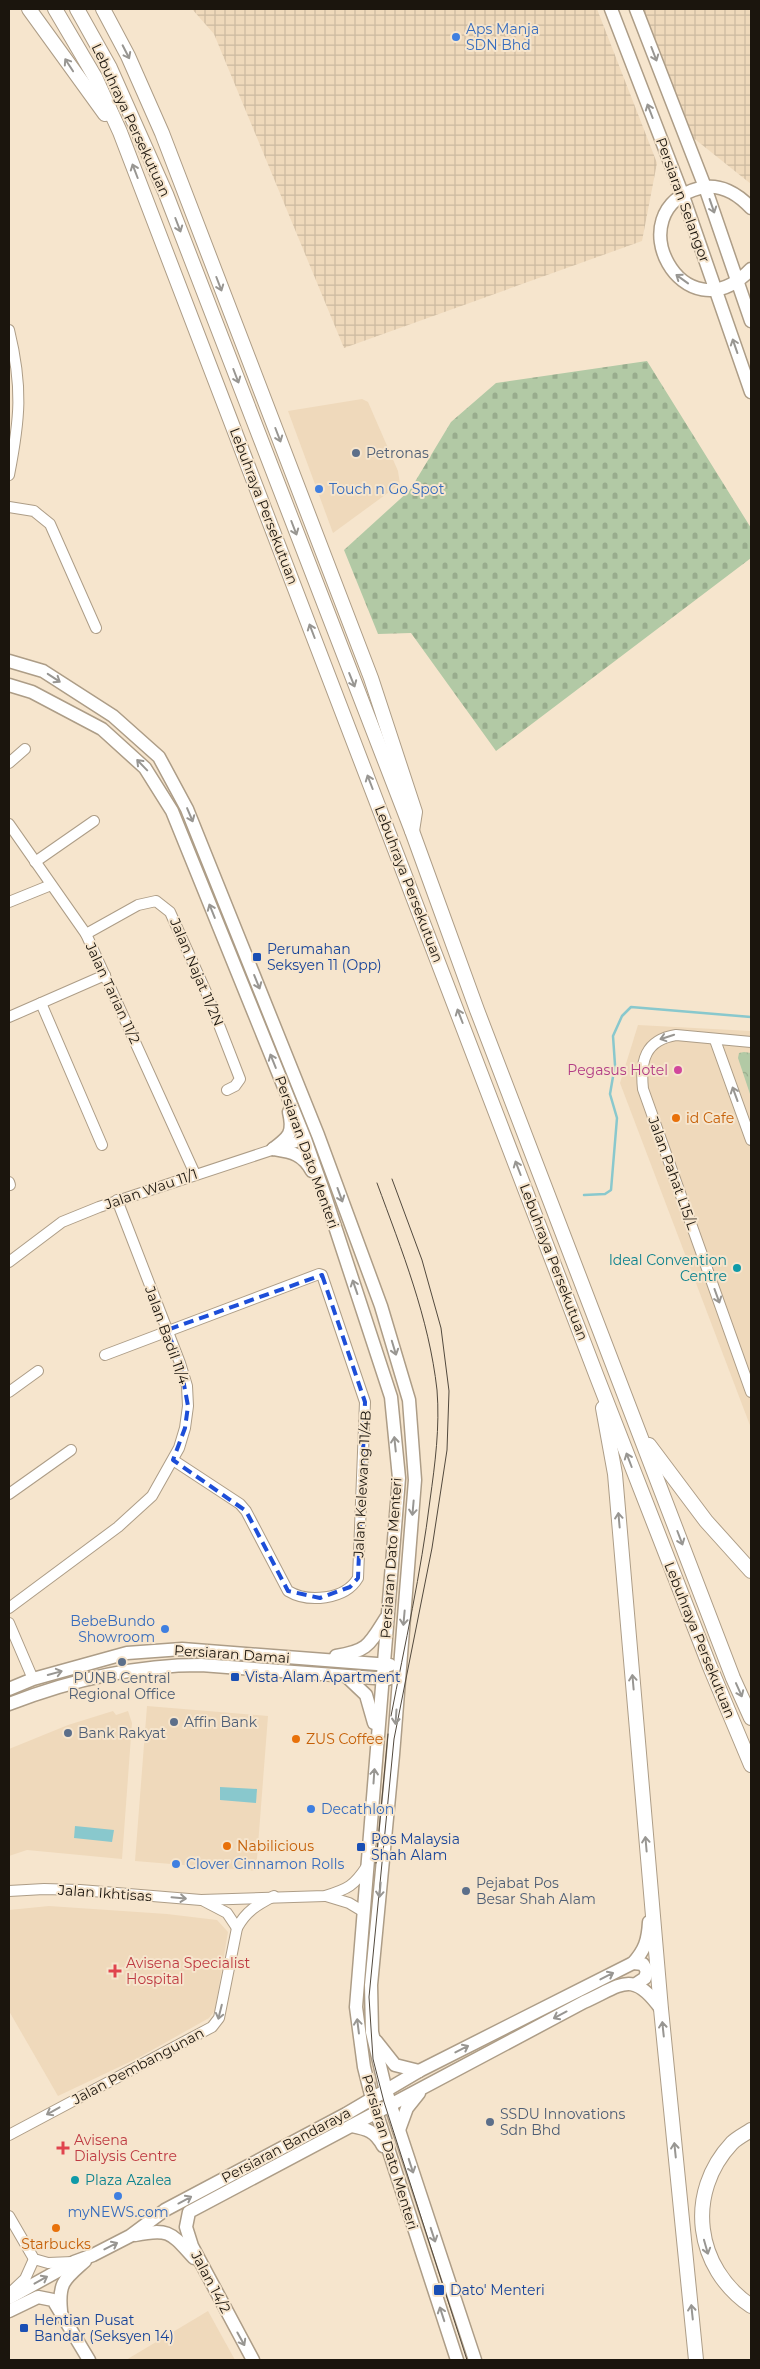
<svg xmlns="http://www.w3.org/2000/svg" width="760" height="2369" viewBox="0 0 760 2369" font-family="Montserrat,sans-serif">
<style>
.built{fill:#efd9bb}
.industrial{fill:url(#industrial-grid)}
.cemetery{fill:url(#cemetery-stones)}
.park{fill:url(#park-crowns)}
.water{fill:#89c8cd}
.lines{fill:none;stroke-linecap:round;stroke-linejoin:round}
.stream{stroke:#89c8cd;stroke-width:2.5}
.minor-casing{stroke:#ad9d87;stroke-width:12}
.major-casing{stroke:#ad9d87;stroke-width:15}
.highway-casing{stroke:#ad9d87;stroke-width:16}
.minor{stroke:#fff;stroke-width:10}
.major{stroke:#fff;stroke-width:12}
.highway{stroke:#fff;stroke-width:14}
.tram{stroke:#52493d;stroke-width:1}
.oneway{stroke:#989692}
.marked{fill:none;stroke:#1d4ed8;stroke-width:4;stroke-dasharray:10 6;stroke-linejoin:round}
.shop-dot{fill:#3f7fe0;stroke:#f6e5cd;stroke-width:2}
.service-dot{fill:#5c6f8a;stroke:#f6e5cd;stroke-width:2}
.transit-dot{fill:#1a4fb4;stroke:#f6e5cd;stroke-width:2}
.hotel-dot{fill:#d1479c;stroke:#f6e5cd;stroke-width:2}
.food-dot{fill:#e8710a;stroke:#f6e5cd;stroke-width:2}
.culture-dot{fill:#0f9aa8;stroke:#f6e5cd;stroke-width:2}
.health-dot{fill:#e0444e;stroke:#f6e5cd;stroke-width:2}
.labels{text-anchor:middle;stroke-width:4;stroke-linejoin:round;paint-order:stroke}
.shop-label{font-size:14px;fill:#366cbe;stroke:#f6e5cd;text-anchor:start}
.street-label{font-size:14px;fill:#1b150d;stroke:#f6e5cd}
.service-label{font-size:14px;fill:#4e5e75;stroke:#f6e5cd;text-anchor:start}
.transit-label{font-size:14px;fill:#164399;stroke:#f6e5cd;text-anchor:start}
.hotel-label{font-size:14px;fill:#b23c85;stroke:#f6e5cd;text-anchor:end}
.food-label{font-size:14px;fill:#c56008;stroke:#f6e5cd;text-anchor:start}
.culture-label{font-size:14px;fill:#0d838f;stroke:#f6e5cd;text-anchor:end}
.health-label{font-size:14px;fill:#be3a42;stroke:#f6e5cd;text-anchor:start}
</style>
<defs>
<pattern id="industrial-grid" width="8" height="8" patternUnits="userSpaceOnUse" patternTransform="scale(1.25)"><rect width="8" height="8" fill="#efd9bb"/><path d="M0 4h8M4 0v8" fill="none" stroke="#ccb9a0"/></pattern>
<pattern id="cemetery-stones" width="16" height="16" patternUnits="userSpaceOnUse" patternTransform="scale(1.25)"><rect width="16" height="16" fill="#b2c9a5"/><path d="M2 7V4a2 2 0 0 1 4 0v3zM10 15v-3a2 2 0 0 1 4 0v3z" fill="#98ac8d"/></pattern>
<pattern id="park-crowns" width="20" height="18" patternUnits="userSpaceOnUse" patternTransform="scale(1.25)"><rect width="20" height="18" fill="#b2c9a5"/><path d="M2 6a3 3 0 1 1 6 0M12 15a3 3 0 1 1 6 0" fill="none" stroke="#98ac8d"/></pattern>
</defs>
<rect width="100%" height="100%" fill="#f6e5cd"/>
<g class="built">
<path d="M362 399 368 402 398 471 400 484 333 533 288 411Z"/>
<path d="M638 1025 751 1031V1428L620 1083Z"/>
<path d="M147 1706 268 1716 256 1871 135 1861Z"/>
<path d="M113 1711 116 1715 128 1711 132 1723 122 1859 27 1850 9 1856V1749L68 1725Z"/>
<path d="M49 1906 167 1914 217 1920 228 1932 215 2010 209 2018 138 2058 58 2096 9 2011V1910Z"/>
<path d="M208 2311 235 2360H126Z"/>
</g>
<g class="industrial">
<path d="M192 9H597L657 163 642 241 344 348 214 34Z"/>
<path d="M641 9H751V184L691 136Z"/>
</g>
<path class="cemetery" d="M647 361 751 528V558L496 751 411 633 378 634 344 550 410 490 451 422 496 383Z"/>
<path class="park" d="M744 1052 751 1053V1097L738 1058 739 1053Z"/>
<g class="water">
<path d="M220 1787 257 1789 256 1803 220 1800Z"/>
<path d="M75 1826 114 1830 112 1842 74 1838Z"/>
</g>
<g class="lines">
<path class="stream" d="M584 1195 605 1194 611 1190 617 1118 610 1094 615 1065 613 1036 622 1016 631 1007 751 1017"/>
<g class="minor-casing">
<g id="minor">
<path d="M9 330C23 387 20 419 9 475"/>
<path d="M9 507 34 511 50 524 96 628"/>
<path d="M9 763 25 749"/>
<path d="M9 824 86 934 195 1174"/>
<path d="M35 862 94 821"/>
<path d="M9 902 51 885"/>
<path d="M86 934 138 905 156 901 170 912 207 994 240 1079 235 1086 227 1090"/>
<path d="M41 1003 102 1145"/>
<path d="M9 1017 105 975"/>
<path d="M715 1040 751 1140"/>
<path d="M751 1042 676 1035C645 1040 640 1061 643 1089L751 1392"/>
<path d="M9 1182 10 1185"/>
<path d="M9 1262 62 1222 99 1207 305 1139"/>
<path d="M105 1355 319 1274 322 1275 365 1402 358 1578C345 1600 308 1603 288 1591L246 1511 240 1504 173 1460"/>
<path d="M9 1392 38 1371"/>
<path d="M9 1494 71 1450"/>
<path d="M9 1608 118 1527 152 1496 179 1448 185 1428 188 1406 187 1386 180 1363 117 1200"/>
<path d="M9 1623 33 1679"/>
<path d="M9 1891 44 1889 80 1890 201 1900 325 1896C348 1889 354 1886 367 1866"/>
<path d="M326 1896 349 1903 364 1912"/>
<path d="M204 1901 227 1913 237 1928"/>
<path d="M9 2135 212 2027 219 2018 237 1928C246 1911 257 1905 274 1896"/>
<path d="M9 2216 34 2259 48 2263 73 2262"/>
<path d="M9 2294 25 2279 34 2259"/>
</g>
</g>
<g class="major-casing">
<g id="major">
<path d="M611 9 683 196 751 392"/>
<path d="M636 9 705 187 751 321"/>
<path d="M751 208C738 194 720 183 700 188 615 210 683 340 751 269"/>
<path d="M9 661 43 671 113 716 159 757 187 809 318 1135 381 1306 409 1400 415 1480 393 1755 371 1985 372 2032 386 2091 475 2360"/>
<path d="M9 685 32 692 102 729 145 768 172 811 305 1139 324 1193 391 1397 399 1478 356 2007 364 2067 372 2099 457 2360"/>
<path d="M273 1149C291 1152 302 1153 312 1171"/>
<path d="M273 1149C289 1137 294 1133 289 1112"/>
<path d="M336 1656C368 1651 369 1645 386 1618"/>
<path d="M346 1676 366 1695 374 1723"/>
<path d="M9 1689 33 1679 127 1653 182 1649 390 1665"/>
<path d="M9 1704C71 1680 135 1665 201 1665L388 1679"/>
<path d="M633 1963 643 1964 647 1971 645 1978 636 1984"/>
<path d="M376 2041 395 2065 419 2071"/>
<path d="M352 2126C367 2129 375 2131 383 2146"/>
<path d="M399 2130 407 2108 419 2093"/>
<path d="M135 2235C170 2228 171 2233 194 2258"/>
<path d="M9 2298 74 2262 93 2255 130 2236 165 2210 346 2114 419 2071 633 1963C645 1950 648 1940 649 1922"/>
<path d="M9 2311 38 2297 53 2300 89 2360"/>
<path d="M61 2311C58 2282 65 2279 85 2261"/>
<path d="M253 2360 192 2246 186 2227 189 2212 584 2002C622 1985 632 1969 661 2009"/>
</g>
</g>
<g class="highway-casing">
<g id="highway">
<path d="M29 9 105 114"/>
<path d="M55 9 95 77 120 132 597 1377 710 1667 751 1765"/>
<path d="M77 9 110 68 166 194 412 831 477 1010 733 1678 751 1718"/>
<path d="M103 9 128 56 162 133 371 678 415 812 412 831"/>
<path d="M603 1408 615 1474 661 2009 696 2360"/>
<path d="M649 1445 706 1521 751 1571"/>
<path d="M751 2130C745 2134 737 2138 732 2143 685 2193 695 2268 751 2306"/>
</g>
</g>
<use href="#minor" class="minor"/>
<use href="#major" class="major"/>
<use href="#highway" class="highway"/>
<g class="tram">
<path d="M392 1179 422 1260 441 1328 449 1391 447 1450 432 1548 394 1739 369 1997 373 2059 384 2102 467 2360"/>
<path d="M377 1183C402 1251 429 1318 437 1390 440 1427 435 1464 430 1500 421 1573 405 1644 391 1716"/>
<path d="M376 1863 388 1734"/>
</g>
</g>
<defs><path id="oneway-shaft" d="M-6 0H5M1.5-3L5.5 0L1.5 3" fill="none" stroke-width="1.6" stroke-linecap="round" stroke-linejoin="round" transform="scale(1.25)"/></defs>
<g class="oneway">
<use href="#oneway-shaft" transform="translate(126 52) rotate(63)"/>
<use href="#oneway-shaft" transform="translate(654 54) rotate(69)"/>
<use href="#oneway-shaft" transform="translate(69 65) rotate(-123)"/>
<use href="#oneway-shaft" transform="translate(650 111) rotate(-111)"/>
<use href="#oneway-shaft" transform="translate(135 171) rotate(-111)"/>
<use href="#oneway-shaft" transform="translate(712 206) rotate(71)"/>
<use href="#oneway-shaft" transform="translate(178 225) rotate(69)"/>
<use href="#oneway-shaft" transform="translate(682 279) rotate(-144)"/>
<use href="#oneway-shaft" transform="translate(219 284) rotate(69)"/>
<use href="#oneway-shaft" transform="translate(735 346) rotate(-109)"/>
<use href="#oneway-shaft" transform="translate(236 376) rotate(69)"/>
<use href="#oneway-shaft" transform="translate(278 435) rotate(69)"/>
<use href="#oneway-shaft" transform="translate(294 528) rotate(69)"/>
<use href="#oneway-shaft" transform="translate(312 631) rotate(-111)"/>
<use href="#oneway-shaft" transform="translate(54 678) rotate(33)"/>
<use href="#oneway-shaft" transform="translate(352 680) rotate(68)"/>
<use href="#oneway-shaft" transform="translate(142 765) rotate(-134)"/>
<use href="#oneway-shaft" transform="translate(370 782) rotate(-111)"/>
<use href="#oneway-shaft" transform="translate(190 815) rotate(67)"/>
<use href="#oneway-shaft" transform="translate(212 911) rotate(-112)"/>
<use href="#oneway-shaft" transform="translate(257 982) rotate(68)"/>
<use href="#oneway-shaft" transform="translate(460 1016) rotate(-111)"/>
<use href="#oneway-shaft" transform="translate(667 1037) rotate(162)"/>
<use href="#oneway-shaft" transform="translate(273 1061) rotate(-112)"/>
<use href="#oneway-shaft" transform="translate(735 1094) rotate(-110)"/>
<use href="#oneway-shaft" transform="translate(518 1168) rotate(-111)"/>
<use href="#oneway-shaft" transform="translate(340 1195) rotate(70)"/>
<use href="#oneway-shaft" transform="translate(355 1287) rotate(-109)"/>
<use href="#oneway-shaft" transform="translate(717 1296) rotate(70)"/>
<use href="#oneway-shaft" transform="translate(394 1348) rotate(73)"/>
<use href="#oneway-shaft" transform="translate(395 1444) rotate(-96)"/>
<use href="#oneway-shaft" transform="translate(629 1460) rotate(-111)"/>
<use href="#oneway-shaft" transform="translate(413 1508) rotate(95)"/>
<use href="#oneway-shaft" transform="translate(619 1520) rotate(-95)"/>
<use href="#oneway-shaft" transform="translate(680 1538) rotate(69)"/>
<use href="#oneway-shaft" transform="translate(404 1618) rotate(95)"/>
<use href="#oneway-shaft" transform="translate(55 1673) rotate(-15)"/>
<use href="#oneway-shaft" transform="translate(633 1682) rotate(-95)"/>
<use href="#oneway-shaft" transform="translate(739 1690) rotate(66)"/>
<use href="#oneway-shaft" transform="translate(396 1717) rotate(94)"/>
<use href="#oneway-shaft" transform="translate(374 1776) rotate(-86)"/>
<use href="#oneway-shaft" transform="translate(646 1844) rotate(-95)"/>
<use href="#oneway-shaft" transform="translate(380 1890) rotate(95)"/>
<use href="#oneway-shaft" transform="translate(179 1898) rotate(5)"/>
<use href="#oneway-shaft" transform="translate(607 1976) rotate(-27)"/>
<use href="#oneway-shaft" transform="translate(220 2012) rotate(104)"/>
<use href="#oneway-shaft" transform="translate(560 2015) rotate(152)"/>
<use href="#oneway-shaft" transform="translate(358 2026) rotate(-97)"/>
<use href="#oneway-shaft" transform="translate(663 2029) rotate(-96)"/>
<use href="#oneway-shaft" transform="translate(462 2049) rotate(-27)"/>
<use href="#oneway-shaft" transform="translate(53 2111) rotate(151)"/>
<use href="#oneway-shaft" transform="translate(675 2150) rotate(-96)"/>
<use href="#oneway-shaft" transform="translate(411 2166) rotate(72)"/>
<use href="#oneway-shaft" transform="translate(185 2200) rotate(-28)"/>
<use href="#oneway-shaft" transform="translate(433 2235) rotate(72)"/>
<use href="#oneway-shaft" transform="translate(111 2246) rotate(-27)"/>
<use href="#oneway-shaft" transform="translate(706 2247) rotate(74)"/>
<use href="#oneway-shaft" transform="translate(41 2280) rotate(-29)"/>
<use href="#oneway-shaft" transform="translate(692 2312) rotate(-96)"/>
<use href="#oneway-shaft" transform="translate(442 2314) rotate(-108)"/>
<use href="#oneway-shaft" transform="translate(241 2339) rotate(61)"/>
</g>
<path class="marked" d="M322 1275 365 1402 358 1578 350 1587 320 1598 288 1591 246 1511 173 1460 185 1428 188 1406 180 1363 167 1330Z"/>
<g class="shop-dot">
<circle cx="456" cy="37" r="5"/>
<circle cx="319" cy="489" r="5"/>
<circle cx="165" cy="1629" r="5"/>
<circle cx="311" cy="1809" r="5"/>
<circle cx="176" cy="1864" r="5"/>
<circle cx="118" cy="2196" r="5"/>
</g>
<g class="service-dot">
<circle cx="356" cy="453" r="5"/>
<circle cx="122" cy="1662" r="5"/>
<circle cx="174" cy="1722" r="5"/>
<circle cx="68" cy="1733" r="5"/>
<circle cx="466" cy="1891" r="5"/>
<circle cx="490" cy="2122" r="5"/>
</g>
<g class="transit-dot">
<rect x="252" y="952" width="10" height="10" rx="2.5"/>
<rect x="230" y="1672" width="10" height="10" rx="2.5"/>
<rect x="356" y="1842" width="10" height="10" rx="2.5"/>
<rect x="433" y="2284" width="12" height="12" rx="2.5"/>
<rect x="19" y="2323" width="10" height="10" rx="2.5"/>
</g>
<circle class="hotel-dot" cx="678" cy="1070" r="5"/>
<g class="food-dot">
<circle cx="676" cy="1118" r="5"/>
<circle cx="296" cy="1739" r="5"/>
<circle cx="227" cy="1846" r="5"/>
<circle cx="56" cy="2228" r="5"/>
</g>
<g class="culture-dot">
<circle cx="737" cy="1268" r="5"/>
<circle cx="75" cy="2180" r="5"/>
</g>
<g class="health-dot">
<path d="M112.5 1963.5h5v5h5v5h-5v5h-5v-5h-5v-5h5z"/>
<path d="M60.5 2140.5h5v5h5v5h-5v5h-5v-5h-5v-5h5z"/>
</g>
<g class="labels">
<g class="shop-label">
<text x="466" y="34">Aps Manja<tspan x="466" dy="16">SDN Bhd</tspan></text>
<text x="329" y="494">Touch n Go Spot</text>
<text x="155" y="1626" text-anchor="end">BebeBundo<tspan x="155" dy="16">Showroom</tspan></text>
<text x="321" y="1814">Decathlon</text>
<text x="186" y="1869">Clover Cinnamon Rolls</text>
<text x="118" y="2217" text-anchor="middle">myNEWS.com</text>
</g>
<g class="street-label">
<text transform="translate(131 120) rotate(65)" y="5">Lebuhraya Persekutuan</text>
<text transform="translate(683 200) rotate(70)" y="5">Persiaran Selangor</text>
<text transform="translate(264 506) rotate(69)" y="5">Lebuhraya Persekutuan</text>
<text transform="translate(409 884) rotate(69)" y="5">Lebuhraya Persekutuan</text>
<text transform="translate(197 972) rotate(67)" y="5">Jalan Najat 11/2N</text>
<text transform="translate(113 993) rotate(65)" y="5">Jalan Tarian 11/2</text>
<text transform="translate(307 1152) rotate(70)" y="5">Persiaran Dato Menteri</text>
<text transform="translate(673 1173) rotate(70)" y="5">Jalan Pahat L15/L</text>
<text transform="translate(151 1189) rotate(-19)" y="5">Jalan Wau 11/1</text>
<text transform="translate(554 1262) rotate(69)" y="5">Lebuhraya Persekutuan</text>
<text transform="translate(167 1335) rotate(70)" y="5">Jalan Badil 11/4</text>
<text transform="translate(362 1484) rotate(-87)" y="5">Jalan Kelewang 11/4B</text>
<text transform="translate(391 1558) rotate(-86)" y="5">Persiaran Dato Menteri</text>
<text transform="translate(700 1640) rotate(68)" y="5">Lebuhraya Persekutuan</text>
<text transform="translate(232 1654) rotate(4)" y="5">Persiaran Damai</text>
<text transform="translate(105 1893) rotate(4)" y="5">Jalan Ikhtisas</text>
<text transform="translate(138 2066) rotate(-28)" y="5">Jalan Pembangunan</text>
<text transform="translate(286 2145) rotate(-28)" y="5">Persiaran Bandaraya</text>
<text transform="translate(390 2152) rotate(73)" y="5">Persiaran Dato Menteri</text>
<text transform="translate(211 2282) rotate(62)" y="5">Jalan 14/2</text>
</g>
<g class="service-label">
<text x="366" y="458">Petronas</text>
<text x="122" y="1683" text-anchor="middle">PUNB Central<tspan x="122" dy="16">Regional Office</tspan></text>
<text x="184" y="1727">Affin Bank</text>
<text x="78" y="1738">Bank Rakyat</text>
<text x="476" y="1888">Pejabat Pos<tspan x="476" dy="16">Besar Shah Alam</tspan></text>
<text x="500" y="2119">SSDU Innovations<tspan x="500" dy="16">Sdn Bhd</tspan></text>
</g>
<g class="transit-label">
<text x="267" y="954">Perumahan<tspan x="267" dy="16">Seksyen 11 (Opp)</tspan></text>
<text x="245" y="1682">Vista Alam Apartment</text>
<text x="371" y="1844">Pos Malaysia<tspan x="371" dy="16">Shah Alam</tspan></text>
<text x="450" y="2295">Dato' Menteri</text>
<text x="34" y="2325">Hentian Pusat<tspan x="34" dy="16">Bandar (Seksyen 14)</tspan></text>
</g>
<g class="hotel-label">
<text x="668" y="1075">Pegasus Hotel</text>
</g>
<g class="food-label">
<text x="686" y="1123">id Cafe</text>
<text x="306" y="1744">ZUS Coffee</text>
<text x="237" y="1851">Nabilicious</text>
<text x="56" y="2249" text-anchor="middle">Starbucks</text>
</g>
<g class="culture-label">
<text x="727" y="1265">Ideal Convention<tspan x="727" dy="16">Centre</tspan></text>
<text x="85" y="2185" text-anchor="start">Plaza Azalea</text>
</g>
<g class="health-label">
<text x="126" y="1968">Avisena Specialist<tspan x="126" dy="16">Hospital</tspan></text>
<text x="74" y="2145">Avisena<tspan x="74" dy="16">Dialysis Centre</tspan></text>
</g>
</g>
<rect width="760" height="2369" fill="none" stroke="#1b150d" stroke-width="20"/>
</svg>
